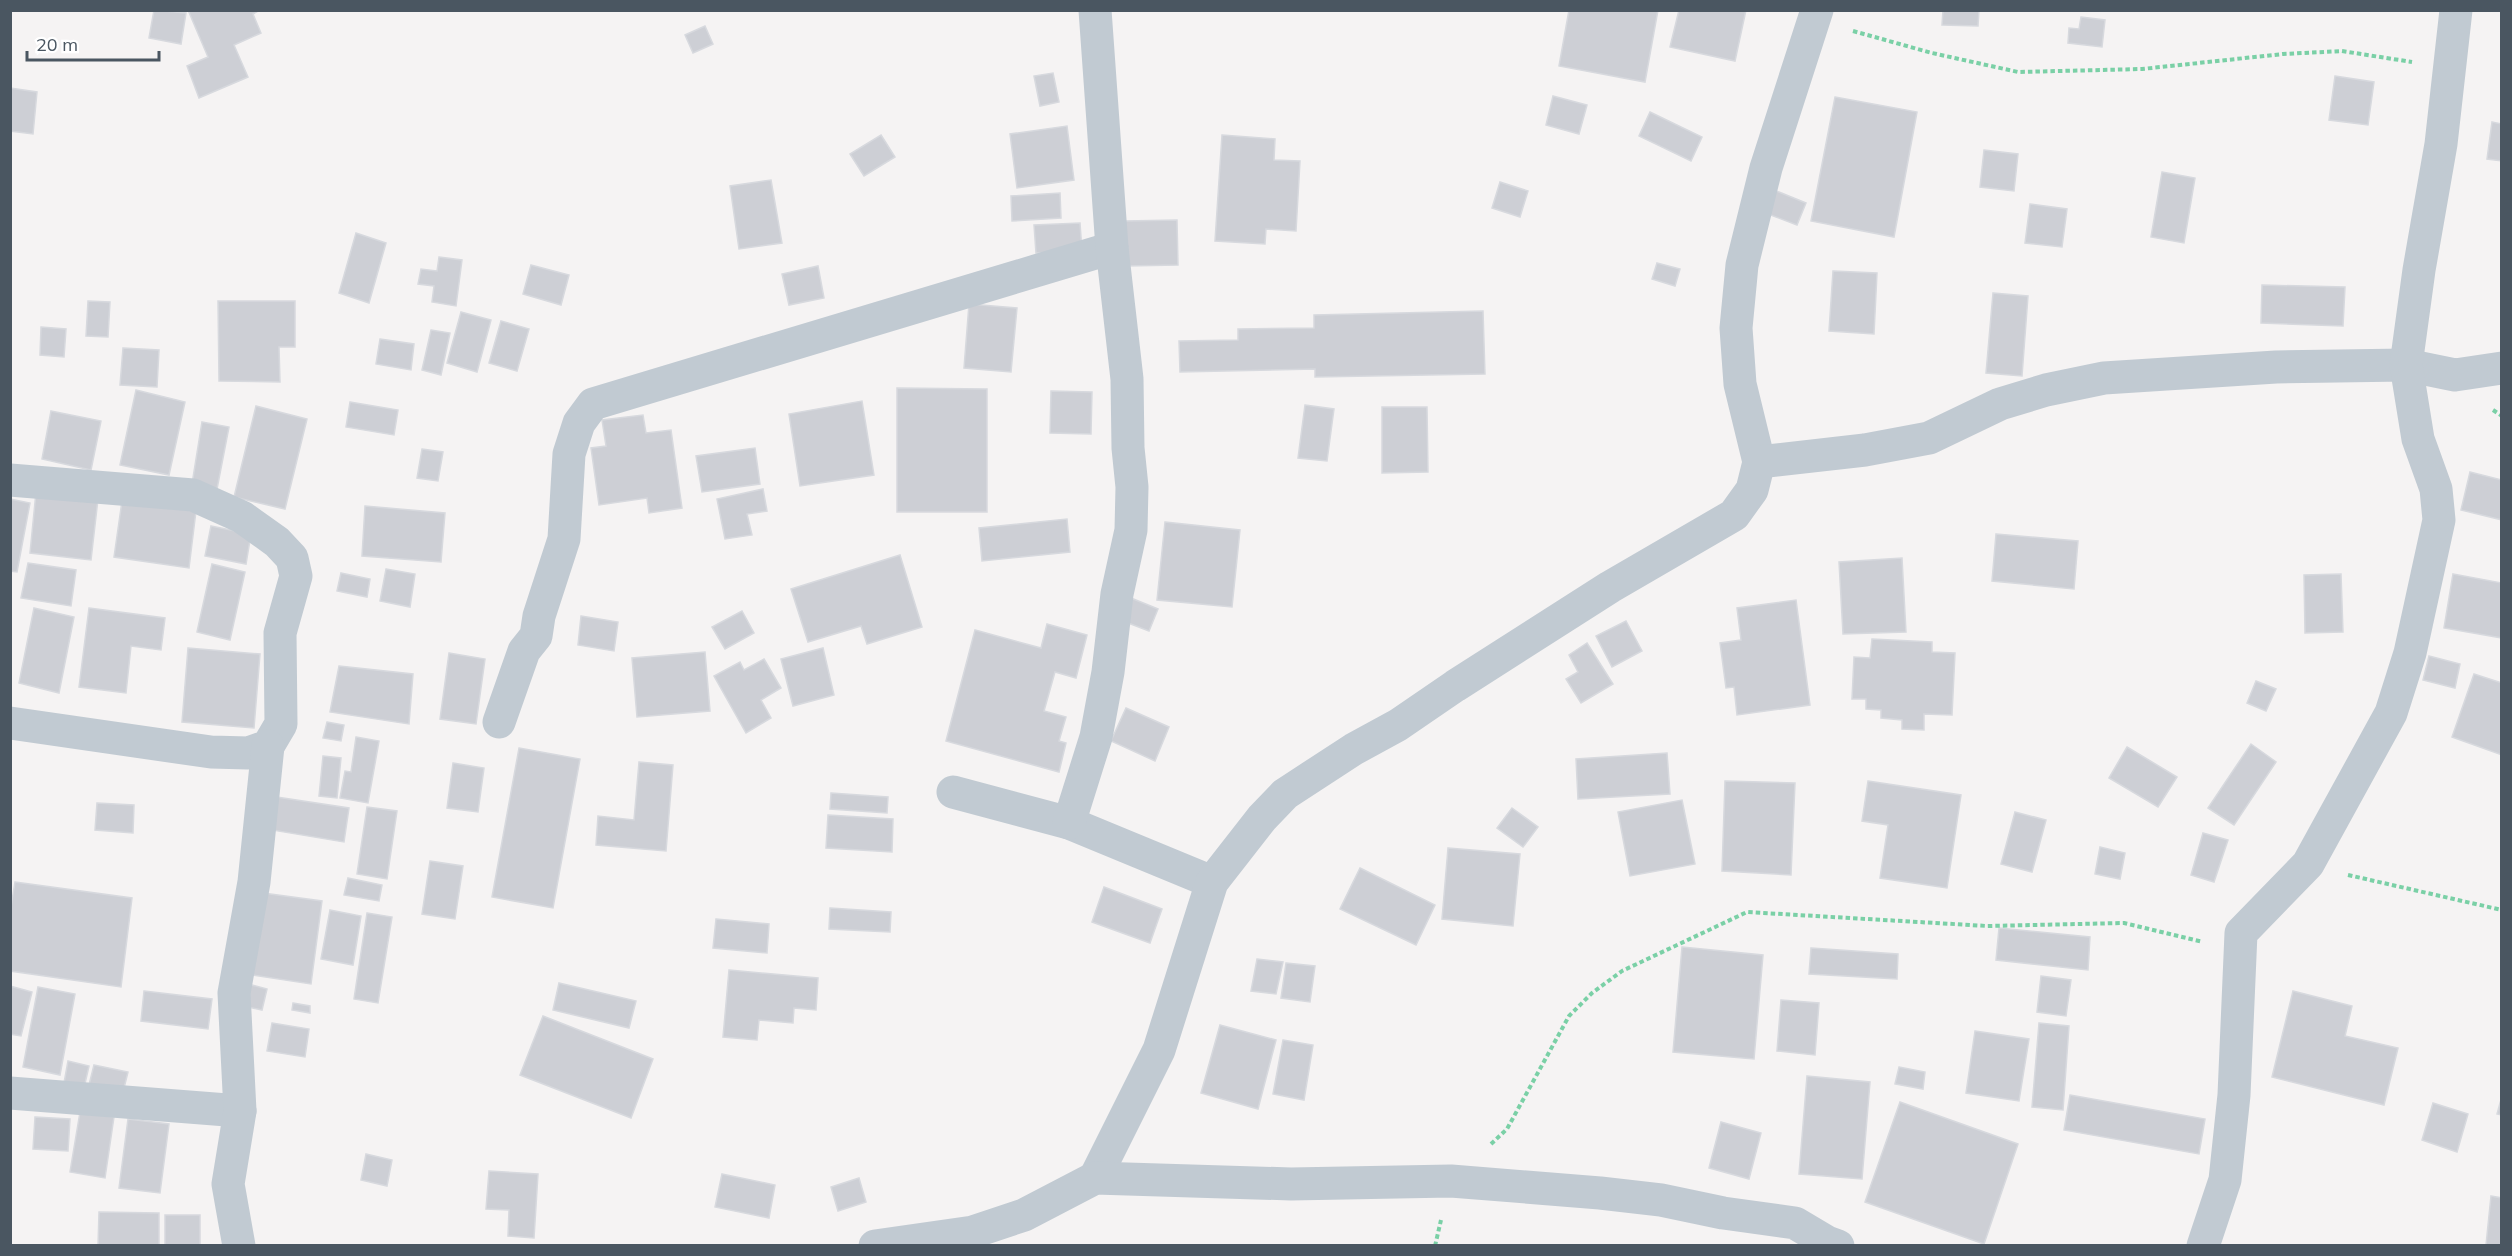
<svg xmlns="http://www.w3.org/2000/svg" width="2512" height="1256" viewBox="0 0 2512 1256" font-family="Mulish,sans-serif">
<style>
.building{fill:#cdcfd5;stroke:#d7d9de;stroke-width:1.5}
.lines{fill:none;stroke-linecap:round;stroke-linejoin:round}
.path{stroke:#7ad0a6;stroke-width:4;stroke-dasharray:4.5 3;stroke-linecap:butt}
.minor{stroke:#c1cad2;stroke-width:33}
</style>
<rect width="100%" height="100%" fill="#f5f3f3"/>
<g class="building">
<path d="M154 10 186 13 181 44 149 38Z"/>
<path d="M188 10H260L253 14 261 33 234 45 248 77 199 98 187 66 208 57Z"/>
<path d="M1569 10H1658L1645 82 1559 66Z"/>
<path d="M1679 10H1746L1735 61 1670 47Z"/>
<path d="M1943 10H1979L1978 26 1942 25Z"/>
<path d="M2081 17 2105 20 2102 47 2068 43 2069 28 2079 29Z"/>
<path d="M705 26 713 44 693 53 685 35Z"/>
<path d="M1053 73 1059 102 1040 106 1034 76Z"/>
<path d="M2335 76 2374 82 2368 125 2329 120Z"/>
<path d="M10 88 37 92 33 134 10 131Z"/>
<path d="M1553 96 1587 105 1579 134 1546 125Z"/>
<path d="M1835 97 1917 112 1894 237 1811 221Z"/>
<path d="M1650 112 1702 137 1691 161 1639 136Z"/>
<path d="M2492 122 2502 124V161L2487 159Z"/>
<path d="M1067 126 1074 180 1017 188 1010 134Z"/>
<path d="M881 135 895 157 864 176 850 154Z"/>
<path d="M1222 135 1275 139 1274 160 1300 161 1296 231 1266 229 1265 244 1215 241Z"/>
<path d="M1984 150 2018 154 2014 191 1980 187Z"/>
<path d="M2162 172 2195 178 2184 243 2151 237Z"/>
<path d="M771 180 782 243 739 249 730 186Z"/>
<path d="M1500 182 1528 191 1520 217 1492 208Z"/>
<path d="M1769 188 1806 203 1797 225 1760 211Z"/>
<path d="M1060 193 1061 218 1012 221 1011 196Z"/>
<path d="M2030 204 2067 209 2062 247 2025 243Z"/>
<path d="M1177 220 1178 265 1126 266 1125 221Z"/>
<path d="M1080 223 1082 251 1036 253 1034 225Z"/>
<path d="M356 233 386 243 369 303 339 293Z"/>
<path d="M439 257 462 260 456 306 432 302 434 286 418 284 421 269 437 271Z"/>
<path d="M1657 263 1680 269 1675 286 1652 279Z"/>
<path d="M531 265 569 275 561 305 523 294Z"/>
<path d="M818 266 824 298 789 305 782 274Z"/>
<path d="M1833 271 1877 273 1874 334 1829 331Z"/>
<path d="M2262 285 2345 287 2343 326 2261 323Z"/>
<path d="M1993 293 2028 296 2022 376 1986 373Z"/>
<path d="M88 301 110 302 108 337 86 336Z"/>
<path d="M218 301H295V347H279L280 382 219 381Z"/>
<path d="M969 304 1017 308 1011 372 964 368Z"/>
<path d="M1483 311 1485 374 1315 377V369L1180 372 1179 341 1238 340V329L1314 328V315Z"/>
<path d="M461 312 491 320 477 372 447 363Z"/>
<path d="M501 321 529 329 517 371 489 363Z"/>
<path d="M41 327 66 329 64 357 40 355Z"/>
<path d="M431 330 450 333 441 375 422 370Z"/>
<path d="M380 339 414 344 411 370 376 364Z"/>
<path d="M123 348 159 350 157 387 120 385Z"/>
<path d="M897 388 987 389V512H897Z"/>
<path d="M136 390 185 402 169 475 120 465Z"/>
<path d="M1051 391 1092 392 1091 434 1050 433Z"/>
<path d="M862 401 874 475 800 486 789 414Z"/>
<path d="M350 402 398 410 394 435 346 427Z"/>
<path d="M1305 405 1334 409 1327 461 1298 458Z"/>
<path d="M256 406 307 419 285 509 234 497Z"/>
<path d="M1382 407H1427L1428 472 1382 473Z"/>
<path d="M51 411 101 421 91 470 42 459Z"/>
<path d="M643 415 646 433 671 430 682 508 649 513 647 498 599 505 591 448 606 446 602 420Z"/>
<path d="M202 422 229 427 217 489 192 484Z"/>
<path d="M755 448 760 484 702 492 696 456Z"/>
<path d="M422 449 443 452 438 481 417 478Z"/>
<path d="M2470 472 2502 480V520L2461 510Z"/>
<path d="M763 489 767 511 747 514 752 535 725 539 717 499Z"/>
<path d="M36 492 98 499 91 560 30 553Z"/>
<path d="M10 499 30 503 17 572 10 571Z"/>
<path d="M122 501 196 511 189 568 114 557Z"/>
<path d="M365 506 445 513 441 562 362 556Z"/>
<path d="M1067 519 1070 552 982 561 979 528Z"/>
<path d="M1165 522 1240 530 1232 607 1157 600Z"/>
<path d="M211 526 251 534 246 564 205 556Z"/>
<path d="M1996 534 2078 541 2074 589 1992 581Z"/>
<path d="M900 555 922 627 867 644 861 626 808 642 791 589Z"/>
<path d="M1902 558 1906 632 1843 634 1839 562Z"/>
<path d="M28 563 76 570 71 606 21 598Z"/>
<path d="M212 564 245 572 230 640 197 632Z"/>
<path d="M386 569 415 574 410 607 380 601Z"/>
<path d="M341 573 370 579 367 597 337 591Z"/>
<path d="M2341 574 2343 632 2305 633 2304 575Z"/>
<path d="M2453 574 2502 583V638L2444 628Z"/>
<path d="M1131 598 1158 609 1149 631 1123 621Z"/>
<path d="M1796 600 1810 705 1737 715 1734 687 1726 688 1720 643 1741 640 1737 608Z"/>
<path d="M34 608 74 617 59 693 19 683Z"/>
<path d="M89 608 165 618 161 650 131 646 126 693 79 687Z"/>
<path d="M742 611 754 633 725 649 712 627Z"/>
<path d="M581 616 618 622 614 651 578 645Z"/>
<path d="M1626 621 1642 651 1612 667 1596 636Z"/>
<path d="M1047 624 1087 635 1076 678 1055 672 1044 711 1066 717 1059 741 1066 743 1059 772 946 741 975 630 1041 648Z"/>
<path d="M1872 639 1932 642V652L1955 653 1952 715 1924 714V730L1902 729V720L1881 718V710L1866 709V699H1852L1854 657 1870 658Z"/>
<path d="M1587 643 1613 684 1581 703 1566 679 1578 672 1569 655Z"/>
<path d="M188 648 260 654 254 728 182 722Z"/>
<path d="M823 648 834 695 793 706 781 659Z"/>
<path d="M705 652 710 711 637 717 632 658Z"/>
<path d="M449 653 485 659 476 724 440 719Z"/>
<path d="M2429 656 2460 664 2455 688 2423 680Z"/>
<path d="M764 659 781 688 761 700 771 718 746 733 714 676 740 662 744 670Z"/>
<path d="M339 666 413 674 409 724 330 712Z"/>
<path d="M2474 674 2502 683V755L2452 737Z"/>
<path d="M2256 681 2276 689 2266 711 2247 703Z"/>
<path d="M1126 708 1169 727 1155 761 1111 741Z"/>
<path d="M327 722 344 725 341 741 323 738Z"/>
<path d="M356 737 379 741 368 803 340 798 345 771 351 772Z"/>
<path d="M2251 744 2276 762 2234 825 2208 808Z"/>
<path d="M2127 747 2177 777 2158 807 2109 778Z"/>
<path d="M519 748 580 759 553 908 492 897Z"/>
<path d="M1667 753 1670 794 1578 799 1576 759Z"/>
<path d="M323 756 341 758 337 798 319 796Z"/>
<path d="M639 762 673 765 666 851 596 845 598 816 634 820Z"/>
<path d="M453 763 484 768 478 812 447 808Z"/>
<path d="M1725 781 1795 783 1791 875 1722 871Z"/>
<path d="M1868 781 1961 795 1947 888 1880 878 1888 825 1862 821Z"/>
<path d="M831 793 888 797 887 813 830 809Z"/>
<path d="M270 796 349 808 344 842 266 829Z"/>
<path d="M1682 800 1695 864 1630 876 1618 812Z"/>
<path d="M97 803 134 805 133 833 95 830Z"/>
<path d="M367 807 397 811 387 879 357 874Z"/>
<path d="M1512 808 1538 827 1523 847 1497 828Z"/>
<path d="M2015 812 2046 820 2032 872 2001 864Z"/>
<path d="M828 815 893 819 892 852 826 848Z"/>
<path d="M2203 833 2228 840 2214 882 2191 875Z"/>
<path d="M2100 847 2125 853 2120 879 2095 874Z"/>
<path d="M1448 848 1520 854 1513 926 1442 919Z"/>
<path d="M430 861 463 866 455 919 422 914Z"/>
<path d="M1360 868 1435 905 1416 945 1340 909Z"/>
<path d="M348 878 382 885 379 901 344 895Z"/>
<path d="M15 882 132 898 121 987 10 971V913Z"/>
<path d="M1104 887 1162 909 1150 943 1092 922Z"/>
<path d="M263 893 322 901 311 984 253 975Z"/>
<path d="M830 908 891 912 890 932 829 929Z"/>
<path d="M330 910 361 916 353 965 321 959Z"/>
<path d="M367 913 392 917 378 1003 354 999Z"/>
<path d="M716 919 769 924 767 953 713 948Z"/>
<path d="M1999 928 2090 937 2088 970 1996 960Z"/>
<path d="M1682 947 1763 955 1754 1059 1673 1052Z"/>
<path d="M1811 948 1898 954 1897 979 1809 974Z"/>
<path d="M1257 959 1283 962 1276 994 1251 991Z"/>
<path d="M1286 963 1315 966 1310 1002 1281 998Z"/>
<path d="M729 970 818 978 816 1010 794 1008 793 1023 759 1020 757 1040 723 1037Z"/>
<path d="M2041 976 2071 980 2066 1016 2037 1012Z"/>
<path d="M559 983 636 1001 629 1028 553 1010Z"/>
<path d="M248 984 267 989 262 1010 243 1006Z"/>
<path d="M10 986 32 992 21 1036 10 1034Z"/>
<path d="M38 987 75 994 60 1075 23 1067Z"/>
<path d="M144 991 212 999 208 1029 141 1021Z"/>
<path d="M2293 991 2352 1006 2345 1036 2398 1048 2384 1105 2272 1077Z"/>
<path d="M1781 1000 1819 1003 1815 1055 1777 1051Z"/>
<path d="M293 1003 310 1006V1013L292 1010Z"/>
<path d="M543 1016 653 1059 631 1118 520 1075Z"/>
<path d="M272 1023 309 1029 305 1057 267 1051Z"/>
<path d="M2039 1023 2069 1026 2063 1110 2032 1107Z"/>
<path d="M1220 1025 1276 1040 1258 1109 1201 1093Z"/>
<path d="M1975 1031 2029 1039 2019 1101 1966 1093Z"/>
<path d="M1283 1040 1313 1045 1304 1100 1273 1094Z"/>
<path d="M68 1061 89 1066 84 1088 64 1083Z"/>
<path d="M94 1065 128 1072 123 1092 89 1085Z"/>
<path d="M1899 1067 1925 1072 1923 1089 1895 1084Z"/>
<path d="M1807 1076 1870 1082 1862 1179 1799 1174Z"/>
<path d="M2070 1095 2205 1119 2199 1154 2064 1130Z"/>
<path d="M2502 1096V1115L2497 1114Z"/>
<path d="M1900 1102 2018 1144 1984 1244 1865 1202Z"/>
<path d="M2433 1103 2468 1114 2457 1152 2422 1140Z"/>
<path d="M80 1112 114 1117 105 1178 70 1172Z"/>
<path d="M35 1117 70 1119 68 1151 33 1149Z"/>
<path d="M128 1119 169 1124 160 1193 119 1188Z"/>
<path d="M1721 1122 1761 1133 1749 1179 1709 1168Z"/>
<path d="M366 1154 392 1160 387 1186 361 1180Z"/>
<path d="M489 1171 538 1174 534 1238 508 1236 509 1210 486 1209Z"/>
<path d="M722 1174 775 1185 769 1218 715 1207Z"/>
<path d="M859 1178 866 1202 838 1211 831 1187Z"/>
<path d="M2491 1196 2502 1198V1246L2486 1245Z"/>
<path d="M99 1212 159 1213V1246H98Z"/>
<rect x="165" y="1215" width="35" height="31"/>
</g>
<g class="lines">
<g class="path">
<path d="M1853 31 1932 53 2018 72 2142 69 2283 54 2342 51 2412 62"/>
<path d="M2493 410 2502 416"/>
<path d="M2348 875 2502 910"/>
<path d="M1491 1144 1507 1129 1569 1016 1592 993 1622 971 1747 912 1987 926 2124 923 2203 942"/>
<path d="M1435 1246 1441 1220"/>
</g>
<g class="minor">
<path d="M1759 462 1740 384 1736 328 1742 265 1766 168 1817 10"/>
<path d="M10 480 193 495 242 517 277 542 292 558 296 576 280 633 281 724 268 746 248 753 211 752 10 723"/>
<path d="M499 722 524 651 536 636 539 616 564 539 569 454 579 423 593 404 1112 248"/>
<path d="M953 792 1069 823 1212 882"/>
<path d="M1069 823 1096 737 1108 672 1117 594 1131 530 1132 487 1128 448 1127 379 1112 248 1095 10"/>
<path d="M10 1093 240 1111"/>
<path d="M1095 1178 1159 1050 1212 882 1262 818 1285 794 1354 749 1398 725 1455 686 1610 587 1734 515 1752 490 1759 462 1865 450 1929 438 2000 404 2046 390 2104 378 2276 367 2406 365 2455 375 2502 368"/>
<path d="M239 1246 228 1184 240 1111 234 993 254 882 268 746"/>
<path d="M875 1246 973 1232 1024 1215 1095 1178 1291 1184 1451 1181 1600 1193 1661 1200 1723 1213 1795 1223 1827 1242 1838 1246"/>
<path d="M2203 1246 2225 1180 2234 1095 2241 933 2308 864 2391 713 2410 653 2439 520 2436 489 2418 439 2406 365 2419 270 2441 144 2456 10"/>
</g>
</g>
<rect width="2512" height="1256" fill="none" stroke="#4a5661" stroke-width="24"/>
<path d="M27 51v9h132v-9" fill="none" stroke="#4a5661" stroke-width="3"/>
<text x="36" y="51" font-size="18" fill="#4a5661" stroke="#ffffff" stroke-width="4.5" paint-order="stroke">20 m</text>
</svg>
